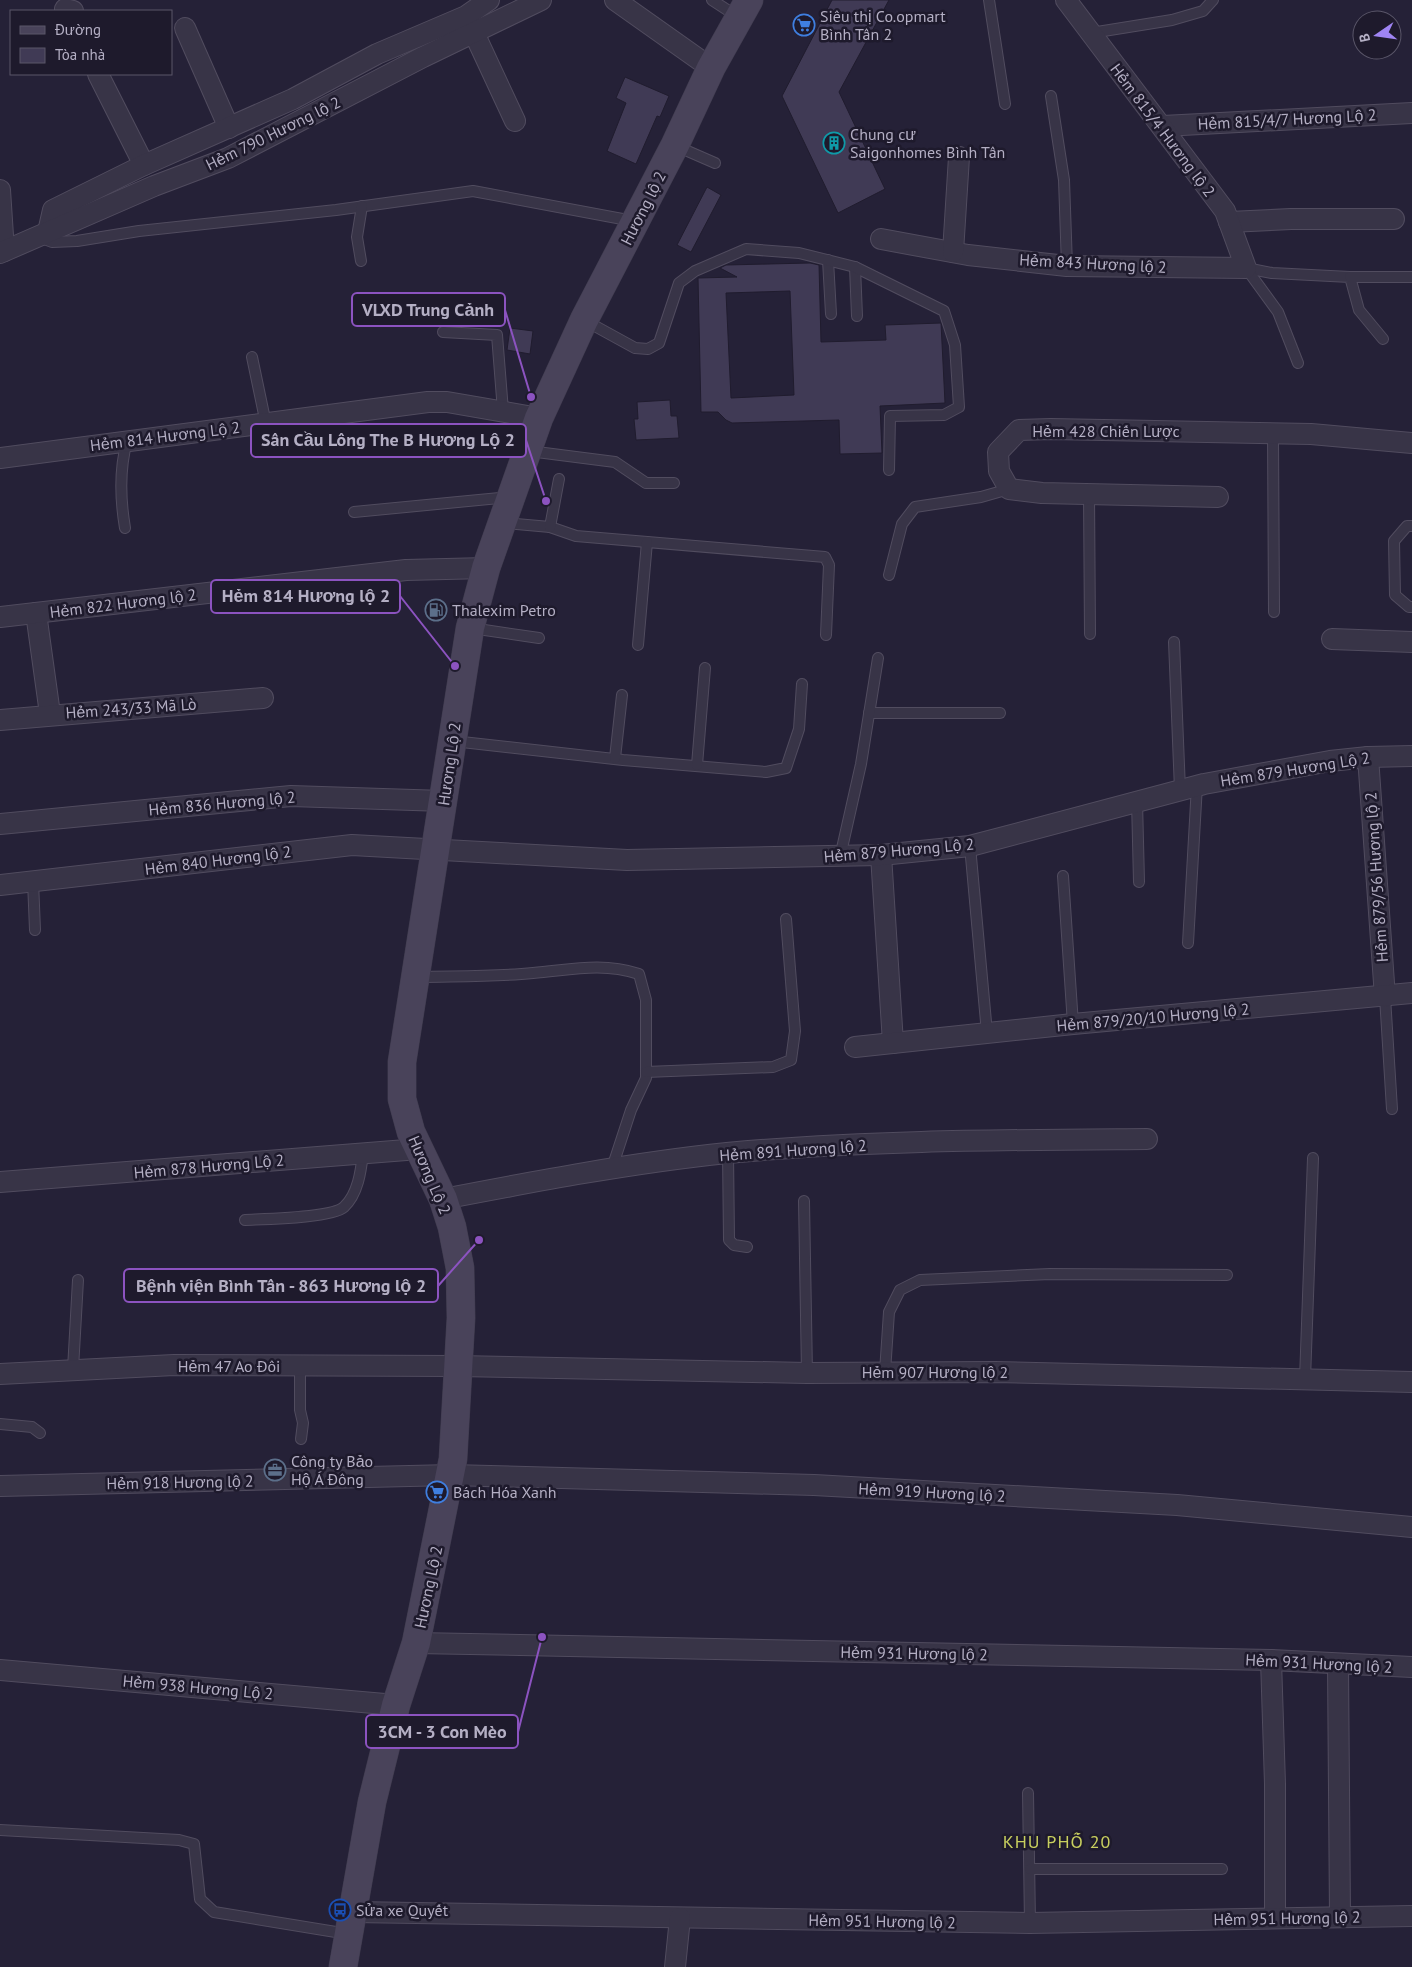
<svg xmlns="http://www.w3.org/2000/svg" width="1412" height="1967" viewBox="0 0 1412 1967" font-family="'PT Sans',sans-serif">
<style>
.building{fill:#403a55;stroke:#201c2e;fill-rule:evenodd}
.lines{fill:none;stroke-linecap:round;stroke-linejoin:round}
.lane-casing{stroke:#514c5f;stroke-width:12}
.street-casing{stroke:#514c5f;stroke-width:22}
.secondary-casing{stroke:#3f3b4e;stroke-width:29}
.lane{stroke:#383447;stroke-width:10}
.street{stroke:#383447;stroke-width:20}
.secondary{stroke:#49435a;stroke-width:28}
.labels{text-anchor:middle;stroke-width:5;stroke-linejoin:round;paint-order:stroke}
.poi-label{font-size:16px;fill:#b4afc4;stroke:#1e1a2c;text-anchor:start}
.street-label{font-size:16px;fill:#b4afc4;stroke:#1e1a2c}
.neighbourhood-label{font-size:18px;letter-spacing:1px;fill:#c8cf5f;stroke:#1e1a2c}
.leader{fill:none;stroke:#8c53c0;stroke-width:2}
.callout-dot{fill:#8c53c0;stroke:#1e1a2c;stroke-width:2}
.callout{fill:#1e1a2c;stroke:#8c53c0;stroke-width:2}
.callout-label{font-size:18px;text-anchor:middle;font-weight:bold;fill:#b4afc4}
</style>
<rect width="100%" height="100%" fill="#252137"/>
<g class="building">
<path d="M832 0H889L839 92 885 189 838 213 782 96Z"/>
<path d="M625 77 669 96 660 117 657 116 636 164 607 151 626 103 616 98Z"/>
<path d="M707 187 721 195 691 252 677 245Z"/>
<path d="M810 263 819 265 821 342 886 340 885 325 941 323 945 403 880 406 882 453 840 454 839 420 732 423 726 420 718 412H701L698 278 737 277 720 268 726 265ZM790 291 794 395 731 398 726 293Z"/>
<path d="M510 328 533 331 530 354 507 350Z"/>
<path d="M670 400 671 416H677L679 438 636 440 634 419H638L637 402Z"/>
</g>
<g class="lines">
<g class="lane-casing">
<g id="lane">
<path d="M712 0 738 17"/>
<path d="M989 0 1005 104"/>
<path d="M1091 33 1172 20 1203 11 1213 0"/>
<path d="M1051 96 1064 180 1067 266"/>
<path d="M676 146 715 163"/>
<path d="M39 237 52 242 77 241 139 231 336 210 473 191 633 221"/>
<path d="M828 260 831 314"/>
<path d="M361 261 357 237 362 206"/>
<path d="M855 267 857 316"/>
<path d="M1246 268 1272 273 1350 277 1359 310 1383 339"/>
<path d="M1246 268 1278 312 1298 363"/>
<path d="M1350 277H1412"/>
<path d="M584 320 635 348 648 349 659 343 679 283 695 271 746 249 799 253 855 267 944 311 955 345 959 407 944 415 890 416 889 470"/>
<path d="M443 332 497 335 503 411"/>
<path d="M252 357 266 424"/>
<path d="M1273 433 1274 612"/>
<path d="M529 451 615 462 646 483H674"/>
<path d="M1089 494 1090 634"/>
<path d="M354 512 510 497"/>
<path d="M504 523 550 527 576 536 825 557 829 565 826 635"/>
<path d="M1412 526H1407L1394 541 1395 595 1409 607H1412"/>
<path d="M550 527 559 479"/>
<path d="M125 528C120 498 119 470 127 441"/>
<path d="M889 575 902 524 915 507 981 497 1009 489"/>
<path d="M471 628 539 638"/>
<path d="M1174 642 1180 790"/>
<path d="M638 645 647 542"/>
<path d="M869 713H1000"/>
<path d="M453 741 623 760 766 772 786 768 799 729 802 684"/>
<path d="M615 758 622 695"/>
<path d="M697 765 705 668"/>
<path d="M1137 801 1139 882"/>
<path d="M970 846 987 1033"/>
<path d="M840 857 861 764 878 658"/>
<path d="M1063 876 1073 1024"/>
<path d="M33 881 35 930"/>
<path d="M1188 943 1197 785"/>
<path d="M418 977C456 976 495 977 533 973 571 970 601 962 639 974L646 1000V1078L631 1110 612 1168"/>
<path d="M1385 997 1392 1109"/>
<path d="M646 1072 773 1067 791 1060 795 1031 786 919"/>
<path d="M728 1153 729 1240 734 1245 747 1247"/>
<path d="M804 1201 807 1373"/>
<path d="M245 1220C264 1219 332 1218 344 1207 358 1194 361 1171 363 1153"/>
<path d="M300 1366V1410L303 1423 301 1439"/>
<path d="M73 1369 78 1280"/>
<path d="M885 1372 889 1312 900 1290 920 1280 1050 1274 1227 1275"/>
<path d="M1305 1379 1313 1158"/>
<path d="M0 1424 32 1427 40 1433"/>
<path d="M1028 1793 1030 1923"/>
<path d="M0 1830 179 1840 194 1844 200 1899 214 1912 348 1934"/>
<path d="M1030 1869H1222"/>
</g>
</g>
<g class="street-casing">
<g id="street">
<path d="M615 0 711 68"/>
<path d="M66 11 65 9 73 11"/>
<path d="M468 20 515 121"/>
<path d="M185 28 229 128"/>
<path d="M98 74 144 165"/>
<path d="M1163 126 1412 113"/>
<path d="M0 190 4 251"/>
<path d="M1229 222 1291 219H1394"/>
<path d="M48 232 53 210 144 165 293 99 377 54 466 16 489 0"/>
<path d="M881 239 968 255 1067 266 1246 268 1225 211 1066 0"/>
<path d="M953 252 959 157"/>
<path d="M0 253 154 186 228 158 423 57 541 0"/>
<path d="M0 458 428 402H447L539 418"/>
<path d="M1218 497 1042 493 1009 489 999 471 998 452 1019 430 1051 429 1311 434 1412 443"/>
<path d="M36 613 50 714"/>
<path d="M0 617 406 570 486 568"/>
<path d="M1332 639 1412 642"/>
<path d="M0 720 263 698"/>
<path d="M1368 757 1385 997"/>
<path d="M0 824 291 796 444 801"/>
<path d="M881 855 893 1043"/>
<path d="M0 885 352 845 627 860 881 855 970 846 1204 784 1330 761 1368 757 1412 756"/>
<path d="M855 1047 1073 1024 1412 993"/>
<path d="M0 1182 419 1149"/>
<path d="M443 1199C537 1181 631 1163 727 1153 866 1140 1007 1140 1147 1139"/>
<path d="M0 1374 174 1365 458 1366 807 1373 995 1372 1412 1382"/>
<path d="M0 1486 451 1475 814 1485 1177 1505 1412 1527"/>
<path d="M416 1643 1271 1660 1412 1667"/>
<path d="M1271 1660 1275 1784V1918"/>
<path d="M1338 1664 1340 1917"/>
<path d="M0 1670 396 1705"/>
<path d="M353 1912 1030 1923 1412 1916"/>
<path d="M675 1967 680 1918"/>
</g>
</g>
<g class="secondary-casing">
<path id="secondary" d="M343 1967 372 1802 396 1705 416 1643 453 1459 461 1318 460 1268 452 1227 443 1199 411 1132 402 1099V1062L470 628 486 568 539 418 584 320 675 145 711 68 749 0"/>
</g>
<use href="#lane" class="lane"/>
<use href="#street" class="street"/>
<use href="#secondary" class="secondary"/>
</g>
<defs>
<g id="supermarket-ring" transform="scale(1.125)"><circle r="9.5" fill="#1e1a2c" stroke="#3f7fe0" stroke-width="1.5"/><path d="M-6-5.5h2.5l.6 2H6L4.5 2H-2.5L-4.4-4H-6ZM-1.5 3.2a1.3 1.3 0 1 0 .1 0ZM3 3.2a1.3 1.3 0 1 0 .1 0Z" fill="#3f7fe0"/></g>
<g id="building-ring" transform="scale(1.125)"><circle r="9.5" fill="#1e1a2c" stroke="#0f9aa8" stroke-width="1.5"/><path d="M-4-6H4V6H1V3H-1V6H-4ZM-2.5-4.3h1.7v1.8h-1.7ZM.8-4.3h1.7v1.8H.8ZM-2.5-1h1.7V.8h-1.7ZM.8-1h1.7V.8H.8Z" fill="#0f9aa8"/></g>
<g id="fuel-ring" transform="scale(1.125)"><circle r="9.5" fill="#1e1a2c" stroke="#5c6f8a" stroke-width="1.5"/><path d="M-5.5-6h7V0h2V4h1.3V-2.5L3-4.5l.8-.8L6-3V5H2.5V1h-1V6h-7ZM-4.2-4.7v3.2H.2V-4.7Z" fill="#5c6f8a"/></g>
<g id="office-ring" transform="scale(1.125)"><circle r="9.5" fill="#1e1a2c" stroke="#5c6f8a" stroke-width="1.5"/><path d="M-6-3h4V-5.5h4V-3h4V5H-6ZM-1-4.5V-3h2v-1.5ZM-6 0V1H6V0Z" fill="#5c6f8a"/></g>
<g id="bus-ring" transform="scale(1.125)"><circle r="9.5" fill="#1e1a2c" stroke="#1a4fb4" stroke-width="1.5"/><path d="M-5-6H5V4H4V6H2V4H-2V6H-4V4H-5ZM-3.5-4V0h7V-4ZM-3.5 1.2v1.5H-2V1.2ZM2 1.2v1.5H3.5V1.2Z" fill="#1a4fb4"/></g>
</defs>
<g fill-rule="evenodd">
<use href="#supermarket-ring" x="804" y="25"/>
<use href="#building-ring" x="834" y="143"/>
<use href="#fuel-ring" x="436" y="610"/>
<use href="#office-ring" x="275" y="1470"/>
<use href="#supermarket-ring" x="437" y="1492"/>
<use href="#bus-ring" x="340" y="1910"/>
</g>
<g class="labels">
<g class="poi-label">
<text x="820" y="22">Siêu thị Co.opmart<tspan x="820" dy="18">Bình Tân 2</tspan></text>
<text x="850" y="140">Chung cư<tspan x="850" dy="18">Saigonhomes Bình Tân</tspan></text>
<text x="452" y="616">Thalexim Petro</text>
<text x="291" y="1467">Công ty Bảo<tspan x="291" dy="18">Hộ Á Đông</tspan></text>
<text x="453" y="1498">Bách Hóa Xanh</text>
<text x="356" y="1916">Sửa xe Quyết</text>
</g>
<g class="street-label">
<text transform="translate(1287 119) rotate(-3)" y="6">Hẻm 815/4/7 Hương Lộ 2</text>
<text transform="translate(1163 130) rotate(53)" y="6">Hẻm 815/4 Hương lộ 2</text>
<text transform="translate(273 133) rotate(-26)" y="6">Hẻm 790 Hương lộ 2</text>
<text transform="translate(643 208) rotate(-63)" y="6">Hương lộ 2</text>
<text transform="translate(1093 263) rotate(3)" y="6">Hẻm 843 Hương lộ 2</text>
<text x="1106" y="437">Hẻm 428 Chiến Lược</text>
<text transform="translate(165 436) rotate(-7)" y="6">Hẻm 814 Hương Lộ 2</text>
<text transform="translate(123 603) rotate(-7)" y="6">Hẻm 822 Hương lộ 2</text>
<text transform="translate(131 708) rotate(-4)" y="6">Hẻm 243/33 Mã Lò</text>
<text transform="translate(449 764) rotate(-82)" y="6">Hương Lộ 2</text>
<text transform="translate(1295 769) rotate(-9)" y="6">Hẻm 879 Hương Lộ 2</text>
<text transform="translate(222 803) rotate(-5)" y="6">Hẻm 836 Hương lộ 2</text>
<text transform="translate(899 850) rotate(-5)" y="6">Hẻm 879 Hương Lộ 2</text>
<text transform="translate(218 860) rotate(-7)" y="6">Hẻm 840 Hương lộ 2</text>
<text transform="translate(1376 877) rotate(-94)" y="6">Hẻm 879/56 Hương lộ 2</text>
<text transform="translate(1153 1017) rotate(-5)" y="6">Hẻm 879/20/10 Hương lộ 2</text>
<text transform="translate(793 1150) rotate(-4)" y="6">Hẻm 891 Hương lộ 2</text>
<text transform="translate(209 1166) rotate(-5)" y="6">Hẻm 878 Hương Lộ 2</text>
<text transform="translate(430 1175) rotate(67)" y="6">Hương Lộ 2</text>
<text x="229" y="1372">Hẻm 47 Ao Đôi</text>
<text x="935" y="1378">Hẻm 907 Hương lộ 2</text>
<text transform="translate(180 1482) rotate(-1)" y="6">Hẻm 918 Hương lộ 2</text>
<text transform="translate(932 1492) rotate(3)" y="6">Hẻm 919 Hương lộ 2</text>
<text transform="translate(428 1587) rotate(-78)" y="6">Hương Lộ 2</text>
<text transform="translate(914 1653) rotate(1)" y="6">Hẻm 931 Hương lộ 2</text>
<text transform="translate(1319 1663) rotate(3)" y="6">Hẻm 931 Hương lộ 2</text>
<text transform="translate(198 1687) rotate(5)" y="6">Hẻm 938 Hương Lộ 2</text>
<text transform="translate(1287 1918) rotate(-1)" y="6">Hẻm 951 Hương lộ 2</text>
<text transform="translate(882 1921) rotate(1)" y="6">Hẻm 951 Hương lộ 2</text>
</g>
<g class="neighbourhood-label">
<text x="1057" y="1848">KHU PHỐ 20</text>
</g>
</g>
<path class="leader" d="M531 397L505 310M546 501L526 440M455 666L400 596M479 1240L438 1286M542 1637L518 1732"/>
<g class="callout-dot">
<circle cx="531" cy="397" r="5"/>
<circle cx="546" cy="501" r="5"/>
<circle cx="455" cy="666" r="5"/>
<circle cx="479" cy="1240" r="5"/>
<circle cx="542" cy="1637" r="5"/>
</g>
<g class="callout">
<rect x="352" y="293" width="153" height="33" rx="5"/>
<rect x="251" y="424" width="275" height="33" rx="5"/>
<rect x="211" y="580" width="189" height="33" rx="5"/>
<rect x="124" y="1269" width="314" height="33" rx="5"/>
<rect x="366" y="1715" width="152" height="33" rx="5"/>
</g>
<g class="callout-label">
<text x="428" y="316">VLXD Trung Cảnh</text>
<text x="388" y="446">Sân Cầu Lông The B Hương Lộ 2</text>
<text x="306" y="602">Hẻm 814 Hương lộ 2</text>
<text x="281" y="1292">Bệnh viện Bình Tân - 863 Hương lộ 2</text>
<text x="442" y="1738">3CM - 3 Con Mèo</text>
</g>
<rect x="10" y="10" width="162" height="65" fill="#1e1a2c" stroke="#5a5669"/>
<rect x="20" y="26" width="25" height="8" fill="#49435a" stroke="#5a5669"/>
<text x="55" y="35" font-size="15" fill="#b4afc4">Đường</text>
<rect x="20" y="48" width="25" height="15" fill="#403a55" stroke="#5a5669"/>
<text x="55" y="60" font-size="15" fill="#b4afc4">Tòa nhà</text>
<g transform="translate(1377 35) rotate(257)"><circle r="24" fill="#1e1a2c" stroke="#5a5669"/>
<path d="M0-4L9 19L0 12L-9 19Z" fill="#9f84f3"/>
<text y="-8" font-size="14" font-weight="bold" text-anchor="middle" fill="#b4afc4">B</text>
</g>
</svg>
